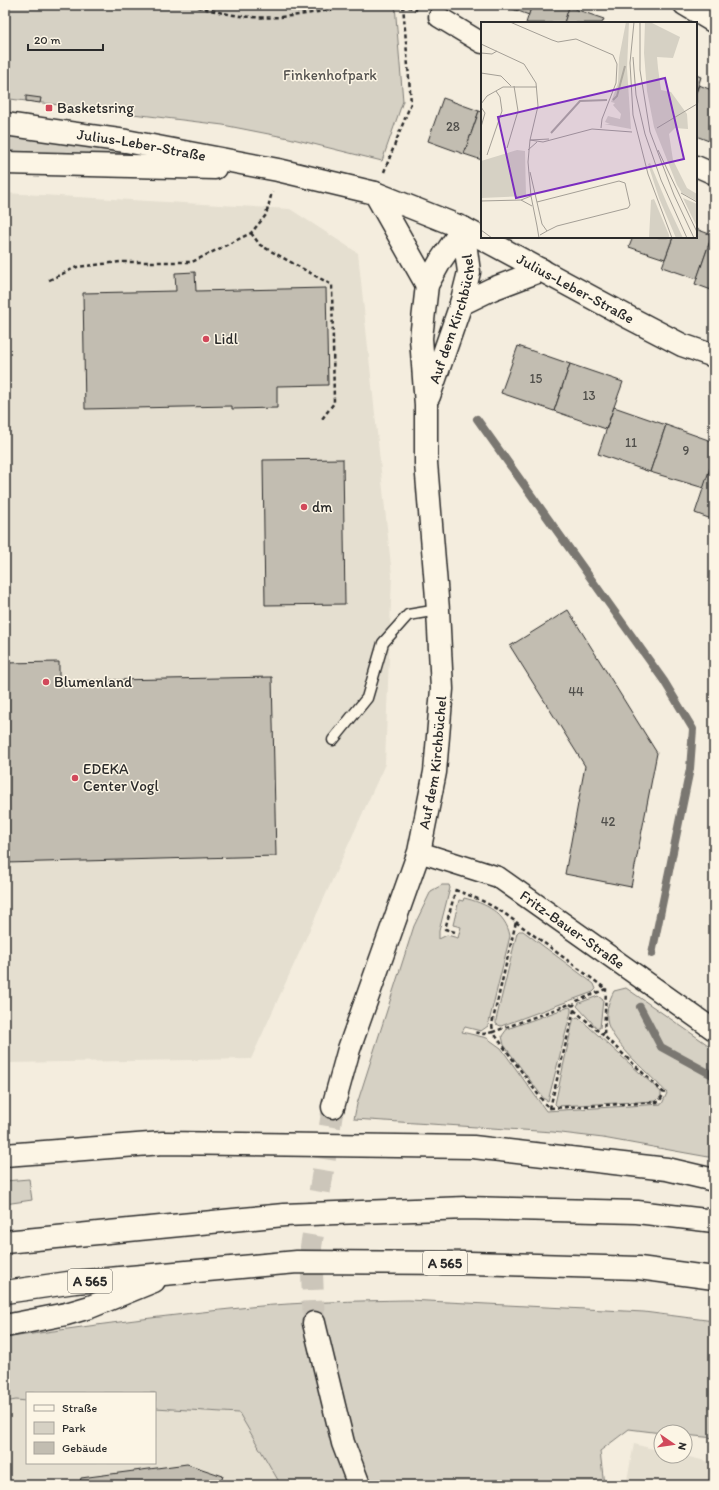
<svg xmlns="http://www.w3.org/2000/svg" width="719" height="1490" viewBox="0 0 719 1490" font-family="Itim,sans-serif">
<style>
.built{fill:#e5dfd0}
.green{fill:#d6d1c4;stroke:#807e78}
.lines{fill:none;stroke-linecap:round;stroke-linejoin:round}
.stream{stroke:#7a7771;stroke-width:8}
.building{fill:#c2bdb1;stroke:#2b2b2b}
.tertiary-tunnel{stroke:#ccc6ba;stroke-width:22;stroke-dasharray:22 11;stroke-linecap:butt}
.service-casing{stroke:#2b2b2b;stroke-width:13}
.minor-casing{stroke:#2b2b2b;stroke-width:23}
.tertiary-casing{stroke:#2b2b2b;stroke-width:25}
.motorway-casing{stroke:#2b2b2b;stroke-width:25}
.path{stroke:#2b2b2b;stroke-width:2.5;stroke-dasharray:4 3;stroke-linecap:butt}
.service{stroke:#fcf5e5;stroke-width:10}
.minor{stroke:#fcf5e5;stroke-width:20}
.tertiary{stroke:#fcf5e5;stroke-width:22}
.motorway{stroke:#fcf5e5;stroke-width:22}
.poi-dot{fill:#d1495b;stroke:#fcf5e5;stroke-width:1.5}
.labels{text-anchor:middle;stroke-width:3;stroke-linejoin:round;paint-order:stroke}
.number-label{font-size:13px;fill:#51504c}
.shield{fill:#fcf5e5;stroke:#6a6863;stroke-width:1}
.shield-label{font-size:14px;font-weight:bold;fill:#2b2b2b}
.park-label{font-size:15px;fill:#565451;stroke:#fcf5e5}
.poi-label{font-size:15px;fill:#2b2b2b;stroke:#fcf5e5;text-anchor:start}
.street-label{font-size:15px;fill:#2b2b2b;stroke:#fcf5e5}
.inset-river{fill:none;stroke:#afaaa0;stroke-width:2}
.inset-road{fill:none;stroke:#a49f96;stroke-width:1}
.view{fill:#7b2cbf;fill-opacity:0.15;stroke:#7b2cbf;stroke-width:2}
.inset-edge{fill:none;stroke:#2b2b2b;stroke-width:2}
</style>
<rect width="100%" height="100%" fill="#f4edde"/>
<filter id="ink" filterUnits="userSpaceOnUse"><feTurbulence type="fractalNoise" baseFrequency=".025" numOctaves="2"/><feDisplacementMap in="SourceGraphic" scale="8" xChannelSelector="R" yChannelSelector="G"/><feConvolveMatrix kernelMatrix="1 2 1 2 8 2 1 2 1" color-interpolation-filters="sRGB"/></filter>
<g filter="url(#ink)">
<g class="built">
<path d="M5 193 290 209 358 253 392 575 385 764 251 1059 5 1063Z"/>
<path d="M16 1400 27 1401V1463H155V1408L239 1413 278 1480 277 1485H5V1402Z"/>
<path d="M634 1444 661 1451V1456H685L714 1463V1485H626Z"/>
</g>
<g class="green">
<path d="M5 5H395L403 101 382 161 289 138 223 125 10 99 5 95Z"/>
<path d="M5 133 150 149 148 157 5 151Z"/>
<path d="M442 885H449L450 888 439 931V939L447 935 458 938 461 927 453 925 459 900 463 901 464 898C485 903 506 913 510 936L488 1026 481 1031 465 1027 462 1032 487 1038 501 1048 546 1111 662 1104 667 1093C653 1077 609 1041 607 1020 606 1010 609 1000 614 991L626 988 714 1049V1158L603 1138 553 1132 354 1119 357 1104 414 926 431 891Z"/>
<path d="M519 931H523L594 984 596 989 593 992 501 1026 496 1024V1020L517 933Z"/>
<path d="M598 996 603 1000 600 1028H597L577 1006 579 1003Z"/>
<path d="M569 1007 571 1008V1012L548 1101 544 1099 504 1045 502 1036 507 1029Z"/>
<path d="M578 1017 661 1092V1096L656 1101 557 1106 555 1104 573 1021 574 1018Z"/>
<path d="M29 1179 32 1200 5 1204V1181Z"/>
<path d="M408 1300 644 1312 714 1321V1438L685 1435V1432L661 1433 629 1429 600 1451 604 1485H277L278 1480 239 1413 155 1408V1393H27V1401L16 1400 5 1402V1338C86 1326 168 1315 250 1307 302 1302 355 1301 408 1300Z"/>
</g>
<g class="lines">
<g class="stream">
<path d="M477 419 664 681 693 729 690 769 652 954"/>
<path d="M640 1007 661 1047 714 1076"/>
</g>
</g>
<g class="building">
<path d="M502 5H532L529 15Z"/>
<path d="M532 5H570L564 23H526Z"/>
<path d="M569 7 604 19 602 23H564Z"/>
<path d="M696 75 701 77 696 93Z"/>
<path d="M699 85 714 91V143L696 136V93Z"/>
<path d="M26 96 41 98 40 103 26 101Z"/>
<path d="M443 98 479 111 464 154 428 141Z"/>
<path d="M479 111 482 112V160L464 154Z"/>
<path d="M696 229 712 235 697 279 662 267 673 237H696Z"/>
<path d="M633 237H673L665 259 629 247Z"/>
<path d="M710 241 714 242V291L695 284Z"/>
<path d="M195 272 196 291 326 288 328 385 277 386V408L232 409V406L85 409 83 293 176 291 175 273Z"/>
<path d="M518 346 570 364 554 411 501 393Z"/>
<path d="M570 364 623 382 606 429 554 411Z"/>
<path d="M614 407 666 425 650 472 598 454Z"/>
<path d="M666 425 714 442V458L704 488 650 472Z"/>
<path d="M343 459 345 604 265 605 263 460Z"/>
<path d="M710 468 714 470V520L695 513Z"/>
<path d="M568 610 657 753 631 887 565 874 585 766 510 646Z"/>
<path d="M59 662V681L272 677 276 856 5 863V663Z"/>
<path d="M187 1464 223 1476 220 1485H79L81 1478Z"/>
</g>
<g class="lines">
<path class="tertiary-tunnel" d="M314 1323 311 1247 333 1107"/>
<g class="service-casing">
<path id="service" d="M333 740 367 698 383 643 408 615 438 610"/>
</g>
<g class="minor-casing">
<g id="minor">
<path d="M684 5 714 23"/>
<path d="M439 17 482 43"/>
<path d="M696 166 714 174"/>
<path id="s1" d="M419 852 498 877 714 1030"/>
</g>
</g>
<g class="tertiary-casing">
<g id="tertiary">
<path id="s2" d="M5 124 126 141 278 170 375 193 463 228 628 317 682 345 714 356"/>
<path d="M5 163 215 168"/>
<path d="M375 193 427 285"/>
<path d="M461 304 492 289 542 270"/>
<path id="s3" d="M429 396 461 304 469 272 463 228"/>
<path id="s4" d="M333 1107 349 1049 419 852 435 772 442 689 438 610 426 463V405L421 338 427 285 441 260 463 228"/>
<path d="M314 1323 343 1443 359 1485"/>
</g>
</g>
<g class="motorway-casing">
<g id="motorway">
<path d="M5 1155 163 1143 473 1147 667 1169 714 1180"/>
<path d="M5 1242 284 1215 466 1208 637 1212 714 1221"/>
<path d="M5 1292 75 1282 297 1262 470 1263 639 1268 714 1278"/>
<path d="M5 1326 66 1314 90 1307 154 1281"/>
</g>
</g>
<g class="path">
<path d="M191 5C211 10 231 16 252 17 287 20 324 10 359 5"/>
<path d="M394 5H403L417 10"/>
<path d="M384 172 411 103 403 5"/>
<path d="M251 233 260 245 332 285 334 403 322 419"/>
<path d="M49 280 77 267 120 262H192L251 233 266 215 272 192"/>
<path d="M455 890C478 898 497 907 516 922L492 1024 493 1032 484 1034 473 1032"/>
<path d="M516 922 606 989 577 1001 573 1006"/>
<path d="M455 932 445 929 456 889"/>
<path d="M570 1004 573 1006 574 1010 550 1108 545 1104 493 1032Z"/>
<path d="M574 1010 604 1036 606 989"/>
<path d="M550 1108 659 1102 664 1093 604 1036"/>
</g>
<use href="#service" class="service"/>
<use href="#minor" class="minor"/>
<use href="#tertiary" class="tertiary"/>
<use href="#motorway" class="motorway"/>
</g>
</g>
<g class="poi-dot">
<rect x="45" y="104" width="8" height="8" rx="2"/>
<circle cx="206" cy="339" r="4"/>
<circle cx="304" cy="507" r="4"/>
<circle cx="46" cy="682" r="4"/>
<circle cx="75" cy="778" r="4"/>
</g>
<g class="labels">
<g class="number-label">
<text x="453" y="131">28</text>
<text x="536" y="383">15</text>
<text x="589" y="400">13</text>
<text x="631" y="447">11</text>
<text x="686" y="455">9</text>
<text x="576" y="696">44</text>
<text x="608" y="826">42</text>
</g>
<g class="shield">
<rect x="423" y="1251" width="44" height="24" rx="3"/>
<rect x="68" y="1269" width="44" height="24" rx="3"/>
</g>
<g class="shield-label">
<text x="445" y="1268">A 565</text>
<text x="90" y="1286">A 565</text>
</g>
<g class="park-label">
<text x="330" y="80">Finkenhofpark</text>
</g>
<g class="poi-label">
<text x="57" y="113">Basketsring</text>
<text x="214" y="344">Lidl</text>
<text x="312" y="512">dm</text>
<text x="54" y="687">Blumenland</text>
<text x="83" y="774">EDEKA<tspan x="83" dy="17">Center Vogl</tspan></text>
</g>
<g class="street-label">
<text dy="5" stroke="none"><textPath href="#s2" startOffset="138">Julius-Leber-Straße</textPath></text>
<text dy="5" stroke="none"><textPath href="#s2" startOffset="599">Julius-Leber-Straße</textPath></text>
<text dy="5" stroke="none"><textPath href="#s3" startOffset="81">Auf dem Kirchbüchel</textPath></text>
<text dy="5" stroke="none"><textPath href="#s4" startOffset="360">Auf dem Kirchbüchel</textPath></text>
<text dy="5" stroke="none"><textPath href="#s1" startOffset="174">Fritz-Bauer-Straße</textPath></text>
</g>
</g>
<g transform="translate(481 22)">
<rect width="216" height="216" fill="#f4edde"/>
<path d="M145 0H148L146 46 150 107 123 102H129L124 100 127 94 139 97 140 92 132 83 134 81 130 80 137 61 138 36ZM164 0H169L199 15 192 36 176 35 177 46 180 68 190 70 206 92 207 107 194 106 188 112 192 138 206 166 216 172V179L201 171 196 163 173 105 166 69 163 31ZM36 128 44 129 45 174 0 176V139ZM169 141 187 184 202 216H195L178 176 167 142ZM202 176 216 182V205ZM173 177 188 213V216H168L170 178Z" fill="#d6d1c4"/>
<path class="inset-river" d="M132 78 136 74 144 44M70 111 99 79 126 78"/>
<path class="inset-road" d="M29 0 71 18 77 20 95 17 132 33 136 42 135 61 121 97 120 106M153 0 149 41 152 93 167 152 191 216M159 0V48L169 110 193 173 213 216M0 22 43 42 55 61 57 84 49 118 47 140 50 174 56 204M0 31 11 32 16 29M152 35 155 73 164 112 180 158 206 216M0 51 20 54 30 64M0 82 6 74 22 65H56M0 85 4 91 0 105M176 106 216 82M49 118 62 120 111 107 151 110M49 118 68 117M26 126 37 89 33 64M47 128 56 120M177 128 216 210M6 133 21 89 19 75 15 69M49 150 61 202M200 171 216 180M40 178 51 184M0 179 40 178 50 174M56 180 138 159 144 161 149 183 147 186 76 204 66 209M56 204 58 216M0 208 11 216M59 213 66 209 61 202"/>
<path class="view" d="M184 56 203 137 35 176 17 95Z"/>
<rect width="216" height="216" class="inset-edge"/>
</g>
<rect width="719" height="1490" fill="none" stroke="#fcf5e5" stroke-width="20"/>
<rect x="10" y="10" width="699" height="1470" fill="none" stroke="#2b2b2b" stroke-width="1.5" filter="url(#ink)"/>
<rect x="26" y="1392" width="130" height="72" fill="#fcf5e5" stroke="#a8a49b"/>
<rect x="34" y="1405" width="20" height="6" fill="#fcf5e5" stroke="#a8a49b"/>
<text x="62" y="1412" font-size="12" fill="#2b2b2b">Straße</text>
<rect x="34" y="1422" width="20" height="12" fill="#d6d1c4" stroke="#a8a49b"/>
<text x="62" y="1432" font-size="12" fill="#2b2b2b">Park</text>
<rect x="34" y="1442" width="20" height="12" fill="#c2bdb1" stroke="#a8a49b"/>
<text x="62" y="1452" font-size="12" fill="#2b2b2b">Gebäude</text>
<g transform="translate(673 1444) rotate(103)"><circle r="19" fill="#fcf5e5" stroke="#a8a49b"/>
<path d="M0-3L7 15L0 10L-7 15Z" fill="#d1495b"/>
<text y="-6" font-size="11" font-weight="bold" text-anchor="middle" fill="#2b2b2b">N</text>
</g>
<path d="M28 44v6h75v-6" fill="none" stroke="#2b2b2b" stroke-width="2"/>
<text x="34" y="44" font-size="12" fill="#2b2b2b" stroke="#fcf5e5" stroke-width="3" paint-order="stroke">20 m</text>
</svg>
